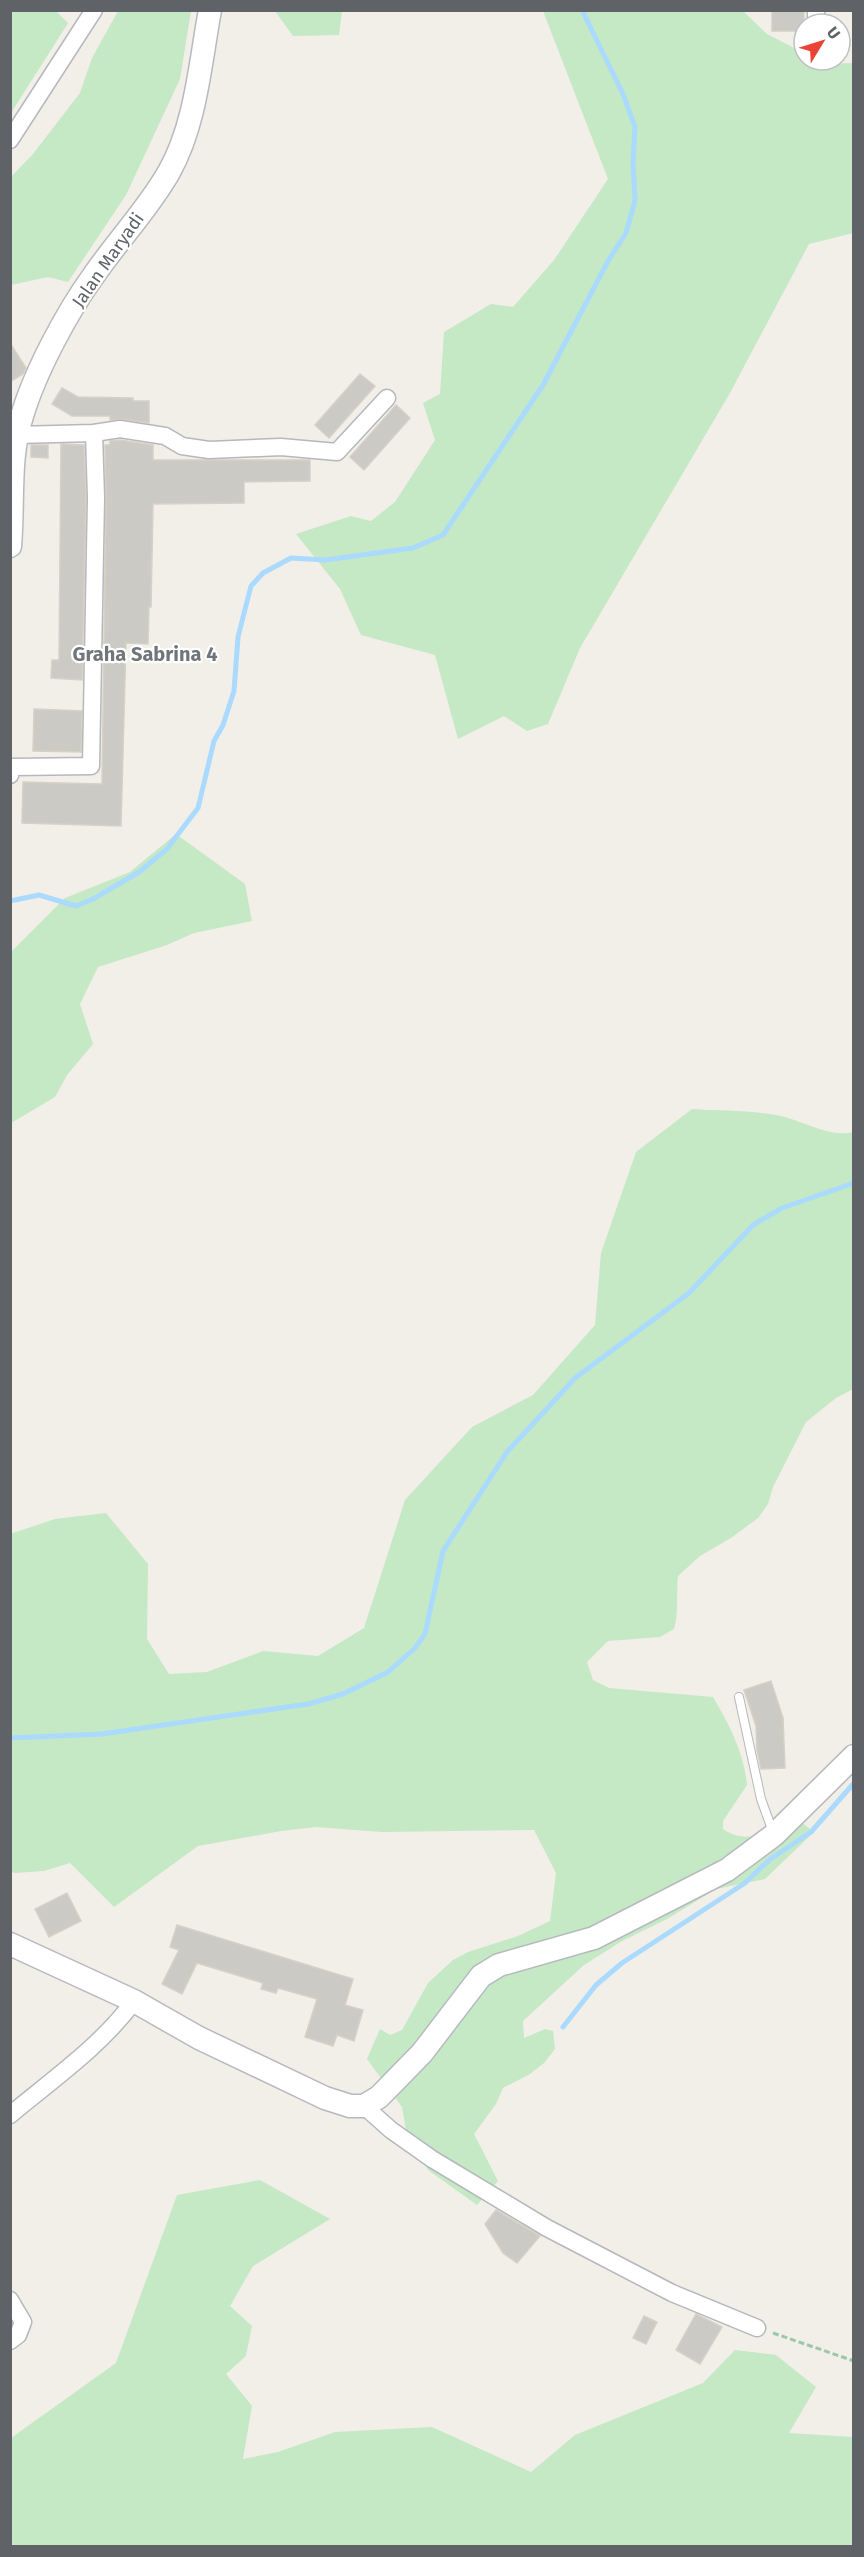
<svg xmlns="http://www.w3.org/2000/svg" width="864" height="2557" viewBox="0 0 864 2557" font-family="'Fira Sans',sans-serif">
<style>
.green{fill:#c5e8c5}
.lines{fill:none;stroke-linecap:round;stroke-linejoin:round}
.stream{stroke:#aadaff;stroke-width:5}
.building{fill:#cccac5;stroke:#d6d1c6;stroke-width:1.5}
.lane-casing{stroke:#b5b8bc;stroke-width:10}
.street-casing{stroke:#b5b8bc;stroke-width:19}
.secondary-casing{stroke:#b6babf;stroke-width:25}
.path{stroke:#9cc7a9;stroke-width:3;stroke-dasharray:6 3;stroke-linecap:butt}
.lane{stroke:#fff;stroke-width:8}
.street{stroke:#fff;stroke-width:16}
.secondary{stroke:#fff;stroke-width:22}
.labels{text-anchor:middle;stroke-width:4.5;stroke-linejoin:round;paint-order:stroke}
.street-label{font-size:18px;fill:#5f6368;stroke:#fff}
.neighbourhood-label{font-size:20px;font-weight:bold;fill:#70757a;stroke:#fff}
</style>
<rect width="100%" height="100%" fill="#f1efe8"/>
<g class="green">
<path d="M11 10 56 11 68 23 11 113Z"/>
<path d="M118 11H191L180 79 126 195 68 282 48 277 11 285V177L33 154 80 93 92 58Z"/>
<path d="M275 11H342L339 35 293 36Z"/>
<path d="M543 11H743L767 34 804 53V60H817L825 64 853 63V233L809 244 730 393 580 648 548 724 527 731 504 716 458 739 435 655 361 635 340 589 296 534 351 516 371 521 395 502 435 440 423 403 440 394 444 332 491 304 513 307 554 260 608 179Z"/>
<path d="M176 834 245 884 252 921 194 933 167 945 98 967 80 1004 93 1044 67 1075 55 1097 11 1123V952L65 898 130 872Z"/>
<path d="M692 1109C720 1111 753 1110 781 1116 803 1121 830 1138 853 1132V1389L836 1398 806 1422 773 1487 768 1504 758 1518 731 1538 700 1556 678 1576C676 1595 679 1611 674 1629L660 1637 608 1641 587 1662 593 1680 609 1688 713 1697C729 1724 744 1753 747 1785L723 1821V1829C748 1847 772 1829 797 1819L814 1832 765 1879 716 1889 667 1919 622 1941 584 1965 523 2021 524 2038 545 2029 553 2031 555 2049 544 2063 530 2074 503 2088 496 2104 474 2134 498 2181 477 2205 428 2170 407 2136 402 2107 367 2059 380 2029 390 2035 402 2030 428 1983 453 1960 468 1952 518 1936 550 1921 556 1873 534 1830 382 1832 316 1827 281 1831 198 1846 114 1907 70 1863 44 1871 14 1873 10 1870V1534L55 1519 106 1513 148 1564 147 1639 169 1674 207 1672 263 1651 318 1656 364 1628 405 1500 472 1427 533 1395 595 1325 601 1253 636 1152Z"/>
<path d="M260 2180 330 2219 253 2266 230 2306 252 2326 246 2356 226 2374 252 2406 243 2459 278 2452 335 2432 432 2427 531 2472 575 2435 703 2383 735 2350 776 2355 816 2387 789 2433 853 2437V2546H11V2438L116 2363 177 2195Z"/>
</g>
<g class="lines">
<g class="stream">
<path d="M10 901 39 895 76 906 93 899 139 872 166 850 198 808 214 741 223 725 234 691 238 637 251 586 263 573 291 558 325 560 413 548 443 535 543 385 608 261 626 233 635 200 633 162 635 127 623 94 582 10"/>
<path d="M10 1738 102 1734 308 1704 343 1694 388 1672 415 1648 425 1634 443 1551 507 1452 575 1378 689 1293 753 1225 782 1208 854 1183"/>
<path d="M563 2027 596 1985 622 1963 745 1883 769 1860 811 1832 854 1783"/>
</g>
</g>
<g class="building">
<rect x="772" y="10" width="32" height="21"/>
<path d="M10 343 26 368 23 374 10 382Z"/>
<path d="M360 374 375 386 329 438 315 425Z"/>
<path d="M62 388 78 397 133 398V401H149V423L122 419 110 420V416H72L52 404Z"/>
<path d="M396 405 410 418 364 470 350 457Z"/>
<path d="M120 440 153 445V460H310V481L244 482V503L153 504 151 607H149L148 644 126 643 121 826 22 823 23 782 102 784 106 498 105 445H110V441Z"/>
<path d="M61 444 84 445 86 498 82 680 51 678 52 660H59Z"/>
<path d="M31 445H48V458L31 457Z"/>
<path d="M34 709 82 711 81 752 33 751Z"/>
<path d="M771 1681 783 1718 785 1768 761 1769 757 1750 756 1726 744 1690Z"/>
<path d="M67 1893 81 1921 49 1937 35 1909Z"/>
<path d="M177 1925 353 1979 345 2005 363 2010 354 2041 337 2035 333 2046 305 2037 317 1999 278 1988 276 1993 261 1989 263 1983 197 1963 182 1994 162 1984 179 1950 170 1947Z"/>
<path d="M496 2210 540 2236 517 2263 503 2253 485 2224Z"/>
<path d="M696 2314 722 2327 700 2364 676 2350Z"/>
<path d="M644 2316 657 2322 646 2344 633 2338Z"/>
</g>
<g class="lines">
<g class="lane-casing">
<path id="lane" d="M739 1697 761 1799 773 1832"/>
</g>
<g class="street-casing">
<g id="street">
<path d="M816 24V10"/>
<path d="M10 140 94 10"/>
<path d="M16 435 94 433 120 429 165 436 182 446 209 450 281 447 337 452 387 398"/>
<path d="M10 775 12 767 91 766 96 498 94 433"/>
<path d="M364 2106 391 2130 432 2159 547 2228 672 2293 757 2328"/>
<path d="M10 2115C53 2079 101 2046 134 2001"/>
<path d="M10 2300 23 2322 18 2335 10 2341"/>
</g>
</g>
<g class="secondary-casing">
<g id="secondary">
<path d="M10 546C14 503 8 458 22 416 35 372 67 312 94 275 118 240 148 209 169 172 196 124 200 64 210 10"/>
<path d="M10 1944 134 2001 199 2038 325 2098 350 2106H364L379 2097 422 2053 481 1976 499 1965 594 1938 727 1870 774 1835 854 1756"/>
</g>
</g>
<path class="path" d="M773 2333 854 2361"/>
<use href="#lane" class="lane"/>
<use href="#street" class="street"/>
<use href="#secondary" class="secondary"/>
</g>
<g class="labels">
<g class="street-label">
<text transform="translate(108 260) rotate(-55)" y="6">Jalan Maryadi</text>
</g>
<g class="neighbourhood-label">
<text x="145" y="661">Graha Sabrina 4</text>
</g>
</g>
<rect width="864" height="2557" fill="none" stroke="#5f6368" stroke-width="24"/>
<g transform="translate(822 42) rotate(52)"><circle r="28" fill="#ffffff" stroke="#bfc1c3" stroke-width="1.5"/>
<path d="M0-4.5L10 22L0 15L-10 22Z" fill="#ea4335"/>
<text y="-9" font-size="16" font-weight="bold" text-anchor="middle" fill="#5f6368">U</text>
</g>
</svg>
